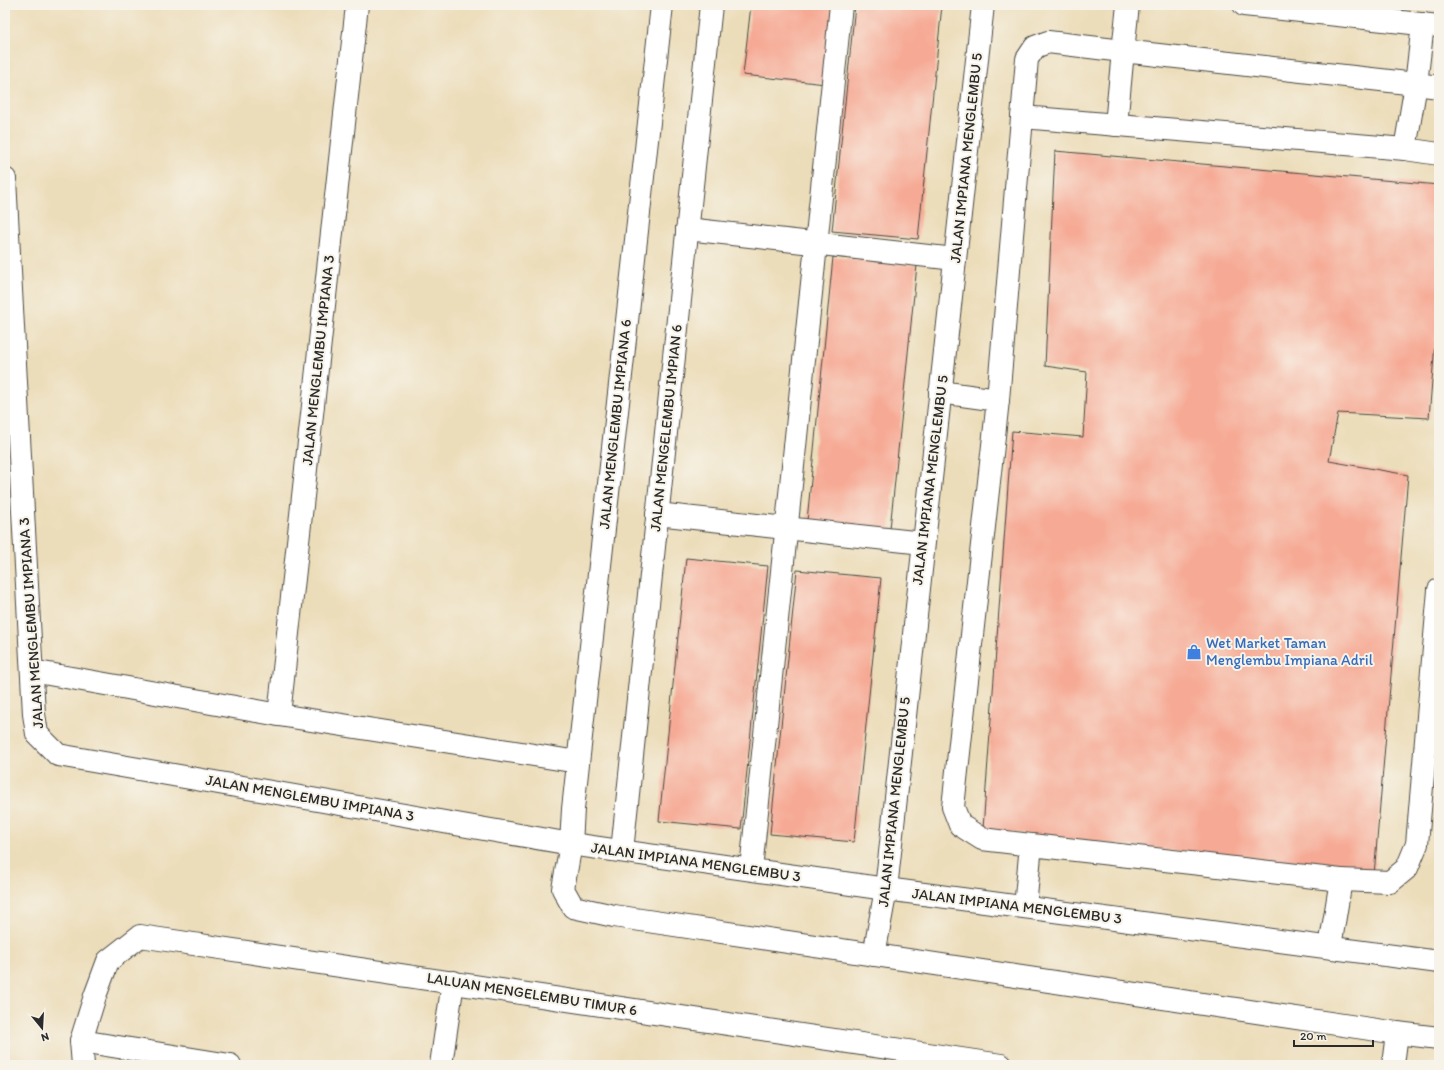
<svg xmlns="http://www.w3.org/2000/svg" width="1444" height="1070" viewBox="0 0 1444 1070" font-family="Itim,sans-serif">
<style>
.building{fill:#f6aa95}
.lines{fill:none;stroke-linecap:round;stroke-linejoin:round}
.minor-casing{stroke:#484640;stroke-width:24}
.minor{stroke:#fff;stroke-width:22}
.labels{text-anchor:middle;stroke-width:4;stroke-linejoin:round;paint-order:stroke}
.street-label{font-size:15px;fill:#2b2b2b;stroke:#f7f3e8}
.shop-label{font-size:15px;fill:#366cbe;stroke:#f7f3e8;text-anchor:start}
</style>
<rect width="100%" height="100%" fill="#f7f3e8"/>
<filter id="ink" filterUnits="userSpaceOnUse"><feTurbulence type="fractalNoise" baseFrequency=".025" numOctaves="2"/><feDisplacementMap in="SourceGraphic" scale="8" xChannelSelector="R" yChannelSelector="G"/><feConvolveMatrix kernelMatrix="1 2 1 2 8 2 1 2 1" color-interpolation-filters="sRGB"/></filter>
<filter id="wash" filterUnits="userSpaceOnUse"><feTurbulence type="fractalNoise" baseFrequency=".012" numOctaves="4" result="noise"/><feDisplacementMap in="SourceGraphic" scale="16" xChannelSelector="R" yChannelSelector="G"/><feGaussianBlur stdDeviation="0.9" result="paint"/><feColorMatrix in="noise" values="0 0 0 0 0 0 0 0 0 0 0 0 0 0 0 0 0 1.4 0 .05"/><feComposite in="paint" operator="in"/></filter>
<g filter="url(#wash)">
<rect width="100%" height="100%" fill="#ecddba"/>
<g id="blocks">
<g class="building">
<path d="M751 5H835L826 84 743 75Z"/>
<path d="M855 5H942L918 239 832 231Z"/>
<path d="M1055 151 1439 185V293L1429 418 1338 413 1329 461 1408 475 1374 875 983 829 1012 431 1083 437 1087 372 1045 366Z"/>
<path d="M833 257 917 265 890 529 807 521Z"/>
<path d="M686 558 768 566 741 829 659 821Z"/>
<path d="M797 570 881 578 854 842 770 834Z"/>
</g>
</g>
</g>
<g filter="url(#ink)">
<use href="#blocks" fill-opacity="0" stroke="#484640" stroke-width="1"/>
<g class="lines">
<g class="minor-casing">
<g id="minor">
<path d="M662 5 573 809 571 844 563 889 573 907 614 916 1397 1033 1439 1038"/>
<path d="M1244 5 1439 26"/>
<path d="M1439 87 1416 84 1405 149 1439 154"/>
<path d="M1022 117 1405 149"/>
<path d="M1116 125 1123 51 1416 84 1423 24"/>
<path d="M5 179 34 714 37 734 58 755 571 844 886 889 1439 962"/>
<path d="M687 229 955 259"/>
<path d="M940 392 998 400 953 807 960 825 982 839 1031 845"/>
<path d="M998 400 1027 59 1035 47 1048 42 1123 51 1128 5"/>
<path d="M657 514 923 543"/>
<path d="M32 671 279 715 578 762"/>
<path d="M279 715 357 5"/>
<path d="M622 851 711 5"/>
<path d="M751 869 841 5"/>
<path d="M1025 907 1031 845 1341 880"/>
<path d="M1330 947 1341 880 1390 882 1407 868 1417 844 1439 590"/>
<path d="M874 955 886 889 983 5"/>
<path d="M81 1041 230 1065"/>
<path d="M83 1065 81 1041 95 996 108 961 140 936 1001 1065"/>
<path d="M441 1065 453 982"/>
<path d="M1393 1065 1397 1033"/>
</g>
</g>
<use href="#minor" class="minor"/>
</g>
</g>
<defs>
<g id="shop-bare" transform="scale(1.2)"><path d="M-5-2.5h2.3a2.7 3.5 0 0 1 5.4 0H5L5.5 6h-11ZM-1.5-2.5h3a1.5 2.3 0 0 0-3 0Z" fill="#3f7fe0" stroke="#f7f3e8" stroke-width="2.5" paint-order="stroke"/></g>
</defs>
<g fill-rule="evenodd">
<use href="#shop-bare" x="1194" y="652"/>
</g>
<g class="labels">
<g class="street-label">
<text transform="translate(966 158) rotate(-84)" y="5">JALAN IMPIANA MENGLEMBU 5</text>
<text transform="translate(318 360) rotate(-84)" y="5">JALAN MENGLEMBU IMPIANA 3</text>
<text transform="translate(615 424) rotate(-84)" y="5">JALAN MENGLEMBU IMPIANA 6</text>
<text transform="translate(666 428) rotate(-84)" y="5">JALAN MENGELEMBU IMPIAN 6</text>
<text transform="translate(930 480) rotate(-83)" y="5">JALAN IMPIANA MENGLEMBU 5</text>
<text transform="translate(31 623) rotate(-94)" y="5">JALAN MENGLEMBU IMPIANA 3</text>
<text transform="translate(310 798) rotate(10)" y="5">JALAN MENGLEMBU IMPIANA 3</text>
<text transform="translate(894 802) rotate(-84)" y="5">JALAN IMPIANA MENGLEMBU 5</text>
<text transform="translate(696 862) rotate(8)" y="5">JALAN IMPIANA MENGLEMBU 3</text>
<text transform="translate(1017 906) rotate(7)" y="5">JALAN IMPIANA MENGLEMBU 3</text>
<text transform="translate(532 994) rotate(9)" y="5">LALUAN MENGELEMBU TIMUR 6</text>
</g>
<g class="shop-label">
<text x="1206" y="648">Wet Market Taman<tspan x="1206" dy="17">Menglembu Impiana Adril</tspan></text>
</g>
</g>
<rect width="1444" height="1070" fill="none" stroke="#f7f3e8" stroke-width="20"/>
<g transform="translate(42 1028) rotate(162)" stroke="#f7f3e8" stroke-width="3" paint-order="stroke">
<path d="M0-3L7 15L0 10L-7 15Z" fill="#2b2b2b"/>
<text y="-6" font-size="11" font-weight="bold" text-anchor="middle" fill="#2b2b2b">N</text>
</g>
<path d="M1294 1040v6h79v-6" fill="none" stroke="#2b2b2b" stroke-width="2"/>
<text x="1300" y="1040" font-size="12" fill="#2b2b2b" stroke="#f7f3e8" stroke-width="3" paint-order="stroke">20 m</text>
</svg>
